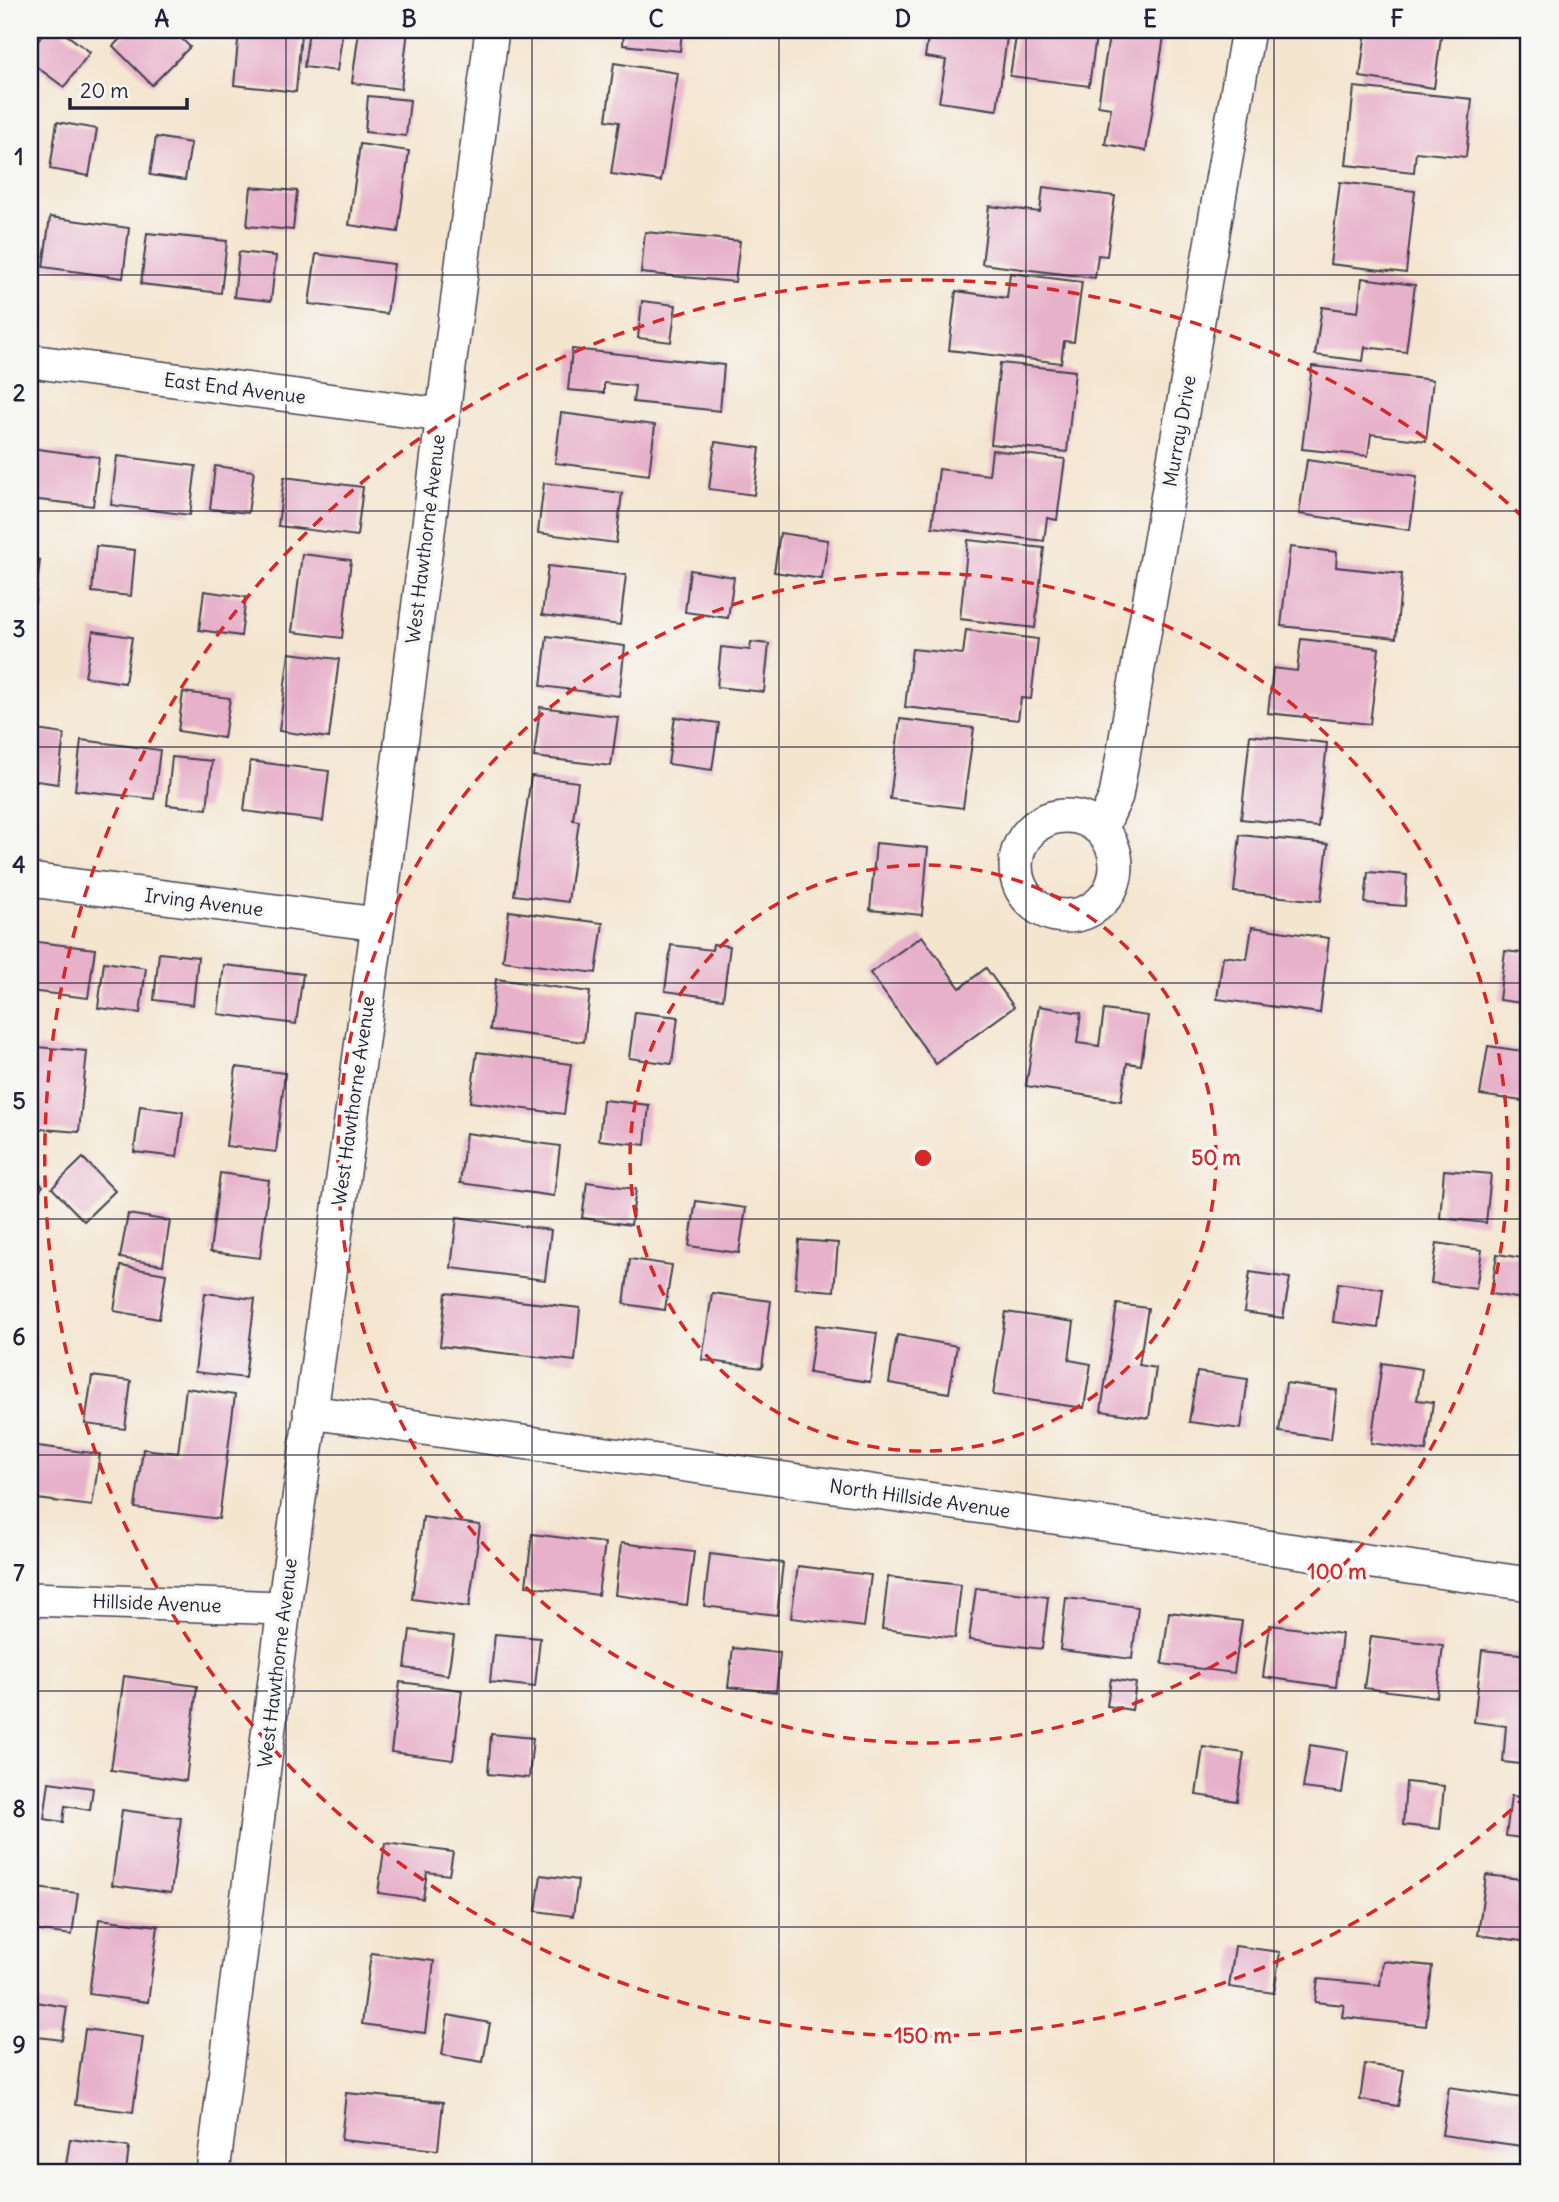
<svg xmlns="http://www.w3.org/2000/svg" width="1559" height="2202" viewBox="0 0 1559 2202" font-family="Delius,sans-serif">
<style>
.building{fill:#e7b1ca}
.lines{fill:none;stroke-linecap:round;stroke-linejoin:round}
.street-casing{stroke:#423f51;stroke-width:36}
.street{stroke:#fff;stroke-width:33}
.grid{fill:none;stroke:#22223b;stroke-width:2;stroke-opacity:0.55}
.ring{fill:none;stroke:#d62828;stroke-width:3.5;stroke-dasharray:12 9}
.labels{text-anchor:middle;stroke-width:7;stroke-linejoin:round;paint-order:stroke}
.street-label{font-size:19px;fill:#22223b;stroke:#f6f6f2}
.centre{fill:#d62828;stroke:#f6f6f2;stroke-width:3.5}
.ring-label{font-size:21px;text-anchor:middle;font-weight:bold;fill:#d62828;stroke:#f6f6f2;stroke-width:7;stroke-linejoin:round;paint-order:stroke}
.neatline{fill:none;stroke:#22223b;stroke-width:2.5}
.grid-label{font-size:23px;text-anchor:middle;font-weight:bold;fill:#22223b}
</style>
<rect width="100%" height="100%" fill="#f6f6f2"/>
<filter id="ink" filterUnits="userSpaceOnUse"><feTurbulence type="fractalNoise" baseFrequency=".0143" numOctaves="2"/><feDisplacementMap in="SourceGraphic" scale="14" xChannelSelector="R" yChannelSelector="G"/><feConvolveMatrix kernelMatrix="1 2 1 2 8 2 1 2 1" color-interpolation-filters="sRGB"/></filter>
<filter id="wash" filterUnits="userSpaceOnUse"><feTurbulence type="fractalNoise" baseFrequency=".00686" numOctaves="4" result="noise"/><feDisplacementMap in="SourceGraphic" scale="28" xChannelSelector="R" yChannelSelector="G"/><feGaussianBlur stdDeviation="1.57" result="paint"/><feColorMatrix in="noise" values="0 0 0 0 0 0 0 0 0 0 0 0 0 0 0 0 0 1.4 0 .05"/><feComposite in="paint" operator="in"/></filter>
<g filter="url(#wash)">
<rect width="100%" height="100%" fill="#f4e5cf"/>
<g id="blocks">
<g class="building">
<path d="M46 30H60L90 52 64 87 30 62V52Z"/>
<path d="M129 30H173L190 47 152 85 113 46Z"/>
<path d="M239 30 301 34 296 92 234 85Z"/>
<path d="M309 30H343L337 71 304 67Z"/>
<path d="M359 30H408L401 89 352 83Z"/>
<path d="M624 30H682L680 51 623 45Z"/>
<path d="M929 30H1008L997 110 939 102 946 60 925 57Z"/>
<path d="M1017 30H1097L1089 86 1010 76Z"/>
<path d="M1110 30H1165L1146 151 1105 144 1111 108 1098 106Z"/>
<path d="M1366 30H1442L1434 88 1360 77Z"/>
<path d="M614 63 678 73 661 181 611 174 619 122 606 120Z"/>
<path d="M1354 87 1472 99 1466 157 1416 152 1414 172 1346 165Z"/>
<path d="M368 96 410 100 406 136 365 132Z"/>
<path d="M57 122 97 129 89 176 50 169Z"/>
<path d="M156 137 191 143 185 180 150 175Z"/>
<path d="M360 144 409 151 398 232 349 225Z"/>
<path d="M1340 182 1415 191 1406 273 1330 264Z"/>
<path d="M251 187 297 191 293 230 247 226Z"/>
<path d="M1043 187 1115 196 1107 256 1098 255 1095 278 982 264 989 206 1040 212Z"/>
<path d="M50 217 129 228 123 278 43 267Z"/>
<path d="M645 232 740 241 735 282 641 273Z"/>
<path d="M147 233 227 241 221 293 141 284Z"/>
<path d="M239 252 276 256 271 301 234 297Z"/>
<path d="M316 254 394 264 387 314 309 304Z"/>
<path d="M1010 273 1082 282 1074 342 1064 341 1061 363 949 350 956 291 1007 298Z"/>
<path d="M1362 278 1415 285 1406 352 1365 347 1363 361 1315 355 1322 307 1358 312Z"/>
<path d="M642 301 676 305 671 342 638 338Z"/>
<path d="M572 349 724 365 720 411 633 402 635 386 604 383V393L568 390Z"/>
<path d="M1000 363 1075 371 1067 452 991 444Z"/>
<path d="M1312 366 1433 380 1426 441 1371 434 1368 456 1302 449Z"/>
<path d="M561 413 655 425 649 475 555 463Z"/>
<path d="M715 442 760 448 754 495 709 489Z"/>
<path d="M30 448 99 457 93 506 30 499Z"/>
<path d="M992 450 1065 459 1057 520 1047 518 1044 541 932 527 939 469 989 475Z"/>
<path d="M117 456 196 466 190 515 111 505Z"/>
<path d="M1307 460 1417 476 1410 530 1299 514Z"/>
<path d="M215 466 254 471 248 513 210 509Z"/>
<path d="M284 477 363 487 357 536 278 526Z"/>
<path d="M544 483 622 493 616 543 538 533Z"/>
<path d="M780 533 828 540 822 579 774 572Z"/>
<path d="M968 540 1044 548 1035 628 960 619Z"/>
<path d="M96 546 135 550 131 596 92 592Z"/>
<path d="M1290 547 1337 552 1336 567 1402 574 1396 638 1281 626Z"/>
<path d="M302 554 351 560 342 638 292 632Z"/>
<path d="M30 559 40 560 35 602 30 601Z"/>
<path d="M548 566 626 575 620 625 542 615Z"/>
<path d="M690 570 734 577 728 618 685 612Z"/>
<path d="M204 591 246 597 241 636 199 630Z"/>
<path d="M966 630 1038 639 1031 699 1021 698 1018 720 905 707 912 649 963 654Z"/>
<path d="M93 631 132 637 125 683 85 677Z"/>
<path d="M547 636 625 646 619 696 541 686Z"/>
<path d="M1301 639 1379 648 1370 724 1268 713 1273 668 1297 671Z"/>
<path d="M751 642 769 644 764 692 717 687 721 647 750 650Z"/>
<path d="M289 653 339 659 329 738 279 731Z"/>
<path d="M183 692 230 698 224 738 178 731Z"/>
<path d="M540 707 618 717 611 766 534 757Z"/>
<path d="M675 717 719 723 712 770 668 764Z"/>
<path d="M900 719 974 728 963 808 890 799Z"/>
<path d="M30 729 64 734 58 784 30 780Z"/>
<path d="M1250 735 1327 743 1318 827 1241 819Z"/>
<path d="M81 740 160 750 154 799 75 790Z"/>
<path d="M172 757 212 761 207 809 167 805Z"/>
<path d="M250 761 329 771 323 821 244 811Z"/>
<path d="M531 776 578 782 573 820 579 821 568 902 514 895Z"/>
<path d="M1240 835 1328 844 1321 901 1234 892Z"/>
<path d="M876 843 928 848 922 915 870 910Z"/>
<path d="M1368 872 1407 875 1405 906 1365 903Z"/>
<path d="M509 911 603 923 596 973 503 961Z"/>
<path d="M1252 927 1329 938 1320 1013 1217 999 1223 956 1247 959Z"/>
<path d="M922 936 960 988 986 968 1014 1007 936 1064 870 973Z"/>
<path d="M30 941 95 949 88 998 30 991Z"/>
<path d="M713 944 730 946 723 999 665 991 671 945 712 950Z"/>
<path d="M1505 951 1529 954V1004L1499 1000Z"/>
<path d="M159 953 198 957 193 1005 154 1000Z"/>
<path d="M104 962 146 968 140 1013 98 1008Z"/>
<path d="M224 965 303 974 296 1024 218 1014Z"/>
<path d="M496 979 590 992 584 1042 490 1030Z"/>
<path d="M1039 1006 1081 1013 1077 1043 1099 1046 1104 1010 1148 1016 1141 1065 1127 1063 1121 1101 1026 1086Z"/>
<path d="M635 1012 678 1017 672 1064 629 1058Z"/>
<path d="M1488 1046 1529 1052V1102L1480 1095Z"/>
<path d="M36 1047 87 1051 79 1132 30 1128Z"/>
<path d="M477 1052 571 1064 564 1114 470 1102Z"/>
<path d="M236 1067 285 1073 276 1152 226 1146Z"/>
<path d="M603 1100 649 1105 645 1145 599 1140Z"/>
<path d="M140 1106 183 1112 177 1157 134 1152Z"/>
<path d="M466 1133 560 1146 554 1196 460 1183Z"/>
<path d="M83 1158 115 1191 84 1221 52 1188Z"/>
<path d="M1444 1170 1491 1174 1486 1223 1440 1218Z"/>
<path d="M220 1173 269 1180 260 1258 210 1252Z"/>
<path d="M30 1176 43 1186 30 1203Z"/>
<path d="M587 1182 636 1189 631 1225 582 1218Z"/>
<path d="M696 1201 746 1208 739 1253 689 1246Z"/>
<path d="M128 1214 170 1221 163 1265 120 1258Z"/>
<path d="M457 1217 551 1230 545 1280 451 1268Z"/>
<path d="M799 1240 838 1243 834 1291 795 1288Z"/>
<path d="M1437 1243 1482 1250 1476 1289 1431 1283Z"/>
<path d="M1497 1254 1529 1259V1300L1491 1294Z"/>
<path d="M630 1259 672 1265 665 1310 624 1304Z"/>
<path d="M121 1266 166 1274 159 1319 114 1311Z"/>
<path d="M1250 1272 1290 1278 1283 1318 1244 1312Z"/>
<path d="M1338 1283 1383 1289 1378 1328 1333 1322Z"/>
<path d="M205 1293 255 1299 245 1378 195 1372Z"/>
<path d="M446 1293 580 1308 575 1361 440 1346Z"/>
<path d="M712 1293 771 1301 762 1368 702 1360Z"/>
<path d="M1117 1304 1148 1308 1139 1365 1156 1368 1149 1418 1101 1411Z"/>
<path d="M1006 1312 1074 1322 1069 1360 1091 1364 1084 1408 993 1395Z"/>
<path d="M816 1325 877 1333 870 1382 809 1373Z"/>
<path d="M897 1335 957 1346 949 1393 889 1383Z"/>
<path d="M1382 1363 1422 1369 1417 1400 1433 1402 1426 1451 1371 1443Z"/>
<path d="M1197 1372 1248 1379 1241 1429 1189 1422Z"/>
<path d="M92 1376 131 1381 125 1429 85 1424Z"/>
<path d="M1286 1383 1337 1390 1331 1439 1279 1432Z"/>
<path d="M186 1388 235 1395 219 1519 135 1508 143 1449 178 1453Z"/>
<path d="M30 1445 100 1454 92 1506 30 1498Z"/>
<path d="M423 1517 480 1525 469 1607 412 1599Z"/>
<path d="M532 1534 605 1543 598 1595 526 1586Z"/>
<path d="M621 1543 694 1552 687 1605 615 1595Z"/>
<path d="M710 1554 783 1563 777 1615 704 1606Z"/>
<path d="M798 1566 871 1575 864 1627 791 1618Z"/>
<path d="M888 1577 961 1585 955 1638 882 1629Z"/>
<path d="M976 1588 1048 1597 1042 1649 969 1640Z"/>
<path d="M1066 1598 1138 1607 1132 1659 1060 1650Z"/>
<path d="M1169 1612 1242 1621 1234 1673 1162 1664Z"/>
<path d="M1270 1625 1342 1634 1336 1687 1263 1677Z"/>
<path d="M410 1630 454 1636 448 1675 405 1668Z"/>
<path d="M495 1634 540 1638 535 1687 490 1682Z"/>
<path d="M1371 1636 1443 1645 1437 1697 1364 1688Z"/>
<path d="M733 1648 780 1653 776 1692 728 1687Z"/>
<path d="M1482 1650 1529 1655V1765L1503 1762 1506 1726 1474 1722Z"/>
<path d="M124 1676 197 1686 186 1781 111 1770Z"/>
<path d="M1111 1679 1136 1683 1132 1710 1107 1706Z"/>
<path d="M400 1682 462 1690 453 1760 391 1752Z"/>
<path d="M491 1734 533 1738 529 1778 488 1774Z"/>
<path d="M1310 1745 1348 1751 1342 1793 1303 1788Z"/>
<path d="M1203 1747 1244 1753 1237 1801 1196 1795Z"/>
<path d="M49 1782 93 1788 90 1810 65 1806 63 1822 44 1819Z"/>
<path d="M1406 1782 1444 1786 1440 1829 1403 1825Z"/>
<path d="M1511 1796 1529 1798V1839L1506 1836Z"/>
<path d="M122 1810 181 1818 171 1893 112 1885Z"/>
<path d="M385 1843 453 1852 449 1875 427 1872 423 1899 378 1893Z"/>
<path d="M541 1875 578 1880 573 1916 536 1911Z"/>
<path d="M1486 1875 1529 1880V1942L1478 1935Z"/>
<path d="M36 1888 78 1893 72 1935 31 1930Z"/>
<path d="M99 1919 158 1926 148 2002 89 1994Z"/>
<path d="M1235 1946 1280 1952 1274 1993 1229 1987Z"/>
<path d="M371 1953 434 1961 425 2033 362 2024Z"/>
<path d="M1383 1961 1432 1966 1426 2026 1342 2017 1344 2005 1315 2002 1318 1979 1380 1985Z"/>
<path d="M30 2001 67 2007 62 2040 30 2036Z"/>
<path d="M448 2015 490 2023 483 2062 442 2055Z"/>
<path d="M85 2029 143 2037 133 2112 75 2105Z"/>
<path d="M1365 2064 1404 2070 1398 2106 1360 2100Z"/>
<path d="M1449 2087 1529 2099V2147L1442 2135Z"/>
<path d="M346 2093 443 2102 438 2150 341 2140Z"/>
<path d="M70 2139 129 2147 126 2172H65Z"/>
</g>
</g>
</g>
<g filter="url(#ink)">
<use href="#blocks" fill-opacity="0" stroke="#423f51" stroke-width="2"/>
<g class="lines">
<g class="street-casing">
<g id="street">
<path d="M30 361 441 415"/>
<circle cx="1066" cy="866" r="50"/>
<path d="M1101 829 1116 796 1248 30"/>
<path d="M30 880 378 924"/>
<path d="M310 1412 1529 1584"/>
<path d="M30 1599 284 1608"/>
<path d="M213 2172 284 1608 378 924 492 30"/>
</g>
</g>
<use href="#street" class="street"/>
</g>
</g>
<path class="grid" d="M286 30V2172M532 30V2172M779 30V2172M1026 30V2172M1274 30V2172M30 275H1529M30 511H1529M30 747H1529M30 983H1529M30 1219H1529M30 1455H1529M30 1691H1529M30 1927H1529"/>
<g class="ring">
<circle cx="923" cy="1158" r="293"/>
<circle cx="923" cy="1158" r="585"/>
<path d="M1527 1795A878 878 0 1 1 1527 521"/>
</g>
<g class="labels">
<g class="street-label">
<text transform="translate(235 388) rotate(7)" y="7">East End Avenue</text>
<text transform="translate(1179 431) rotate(-80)" y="7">Murray Drive</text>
<text transform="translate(425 539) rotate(-83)" y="7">West Hawthorne Avenue</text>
<text transform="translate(204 902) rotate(7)" y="7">Irving Avenue</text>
<text transform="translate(353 1101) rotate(-82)" y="7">West Hawthorne Avenue</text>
<text transform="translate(920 1498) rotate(8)" y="7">North Hillside Avenue</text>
<text transform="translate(157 1603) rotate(2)" y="7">Hillside Avenue</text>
<text transform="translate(277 1663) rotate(-83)" y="7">West Hawthorne Avenue</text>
</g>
</g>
<circle cx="923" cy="1158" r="10" class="centre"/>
<g class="ring-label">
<text x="1216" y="1165">50 m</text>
<text x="1337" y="1579">100 m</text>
<text x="923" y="2043">150 m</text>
</g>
<rect width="1559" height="2202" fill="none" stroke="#f6f6f2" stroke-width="77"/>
<path d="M70 98v10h117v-10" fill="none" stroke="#22223b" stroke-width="3.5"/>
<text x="80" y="98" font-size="21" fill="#22223b" stroke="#f6f6f2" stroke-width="5" paint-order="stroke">20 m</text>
<rect x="38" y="38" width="1482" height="2126" class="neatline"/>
<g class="grid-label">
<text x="162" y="27">A</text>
<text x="409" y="27">B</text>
<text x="656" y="27">C</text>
<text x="903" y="27">D</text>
<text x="1150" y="27">E</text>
<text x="1397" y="27">F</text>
<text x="19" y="165">1</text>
<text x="19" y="401">2</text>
<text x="19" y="637">3</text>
<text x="19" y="873">4</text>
<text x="19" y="1109">5</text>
<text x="19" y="1345">6</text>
<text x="19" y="1581">7</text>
<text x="19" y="1817">8</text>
<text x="19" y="2053">9</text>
</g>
</svg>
